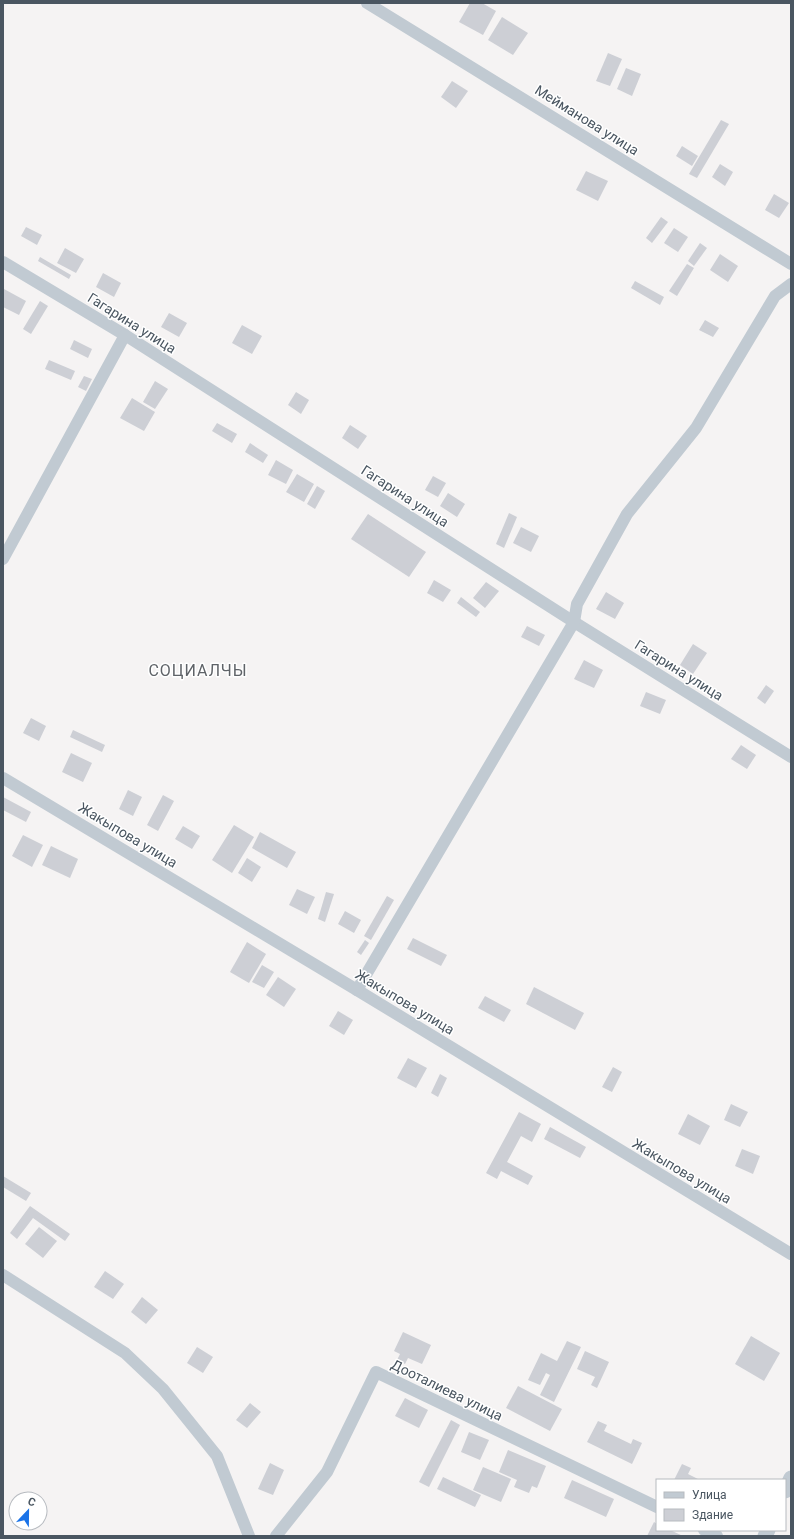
<svg xmlns="http://www.w3.org/2000/svg" width="794" height="1539" viewBox="0 0 794 1539" font-family="Roboto,sans-serif">
<style>
.building{fill:#cdcfd5}
.lines{fill:none;stroke-linecap:round;stroke-linejoin:round}
.minor{stroke:#c1cad2;stroke-width:12}
.tertiary{stroke:#c1cad2;stroke-width:15}
.labels{text-anchor:middle;stroke-width:3;stroke-linejoin:round;paint-order:stroke}
.street-label{font-size:14px;fill:#4a5661;stroke:#fff}
.quarter-label{font-size:16px;letter-spacing:1px;fill:#5f6368;stroke:#fff}
</style>
<rect width="100%" height="100%" fill="#f5f3f3"/>
<g class="building">
<path d="M470 3H482L496 11 483 35 459 22Z"/>
<path d="M502 17 528 33 513 55 488 40Z"/>
<path d="M608 53 622 59 610 86 596 81Z"/>
<path d="M626 68 641 74 632 96 617 89Z"/>
<path d="M452 81 468 91 456 108 441 97Z"/>
<path d="M721 120 729 124 697 178 689 174Z"/>
<path d="M682 146 698 156 692 166 676 156Z"/>
<path d="M720 164 733 172 725 186 712 177Z"/>
<path d="M586 171 608 181 598 201 576 190Z"/>
<path d="M774 194 789 203 779 218 765 210Z"/>
<path d="M661 217 668 222 652 243 646 238Z"/>
<path d="M26 227 42 235 37 245 21 236Z"/>
<path d="M674 228 688 237 678 252 664 243Z"/>
<path d="M700 243 707 248 694 266 688 261Z"/>
<path d="M65 248 84 259 76 273 57 263Z"/>
<path d="M720 254 738 266 728 282 710 270Z"/>
<path d="M40 257 71 275 69 279 38 261Z"/>
<path d="M687 264 694 268 677 296 669 291Z"/>
<path d="M103 273 121 283 114 297 96 287Z"/>
<path d="M635 281 664 297 660 305 631 288Z"/>
<path d="M4 289 26 301 19 315 3 307Z"/>
<path d="M40 301 48 306 31 334 23 329Z"/>
<path d="M169 313 187 323 179 337 161 327Z"/>
<path d="M705 320 719 328 713 337 699 330Z"/>
<path d="M242 325 262 336 252 354 232 343Z"/>
<path d="M74 340 92 349 88 358 70 349Z"/>
<path d="M49 360 75 371 71 380 45 369Z"/>
<path d="M84 376 92 379 86 391 78 387Z"/>
<path d="M155 381 168 389 155 409 143 402Z"/>
<path d="M296 392 309 400 301 414 288 405Z"/>
<path d="M132 398 155 412 144 431 120 418Z"/>
<path d="M217 423 237 434 232 443 212 431Z"/>
<path d="M350 425 367 436 358 449 342 438Z"/>
<path d="M250 443 268 455 263 463 245 452Z"/>
<path d="M276 460 293 470 286 484 268 475Z"/>
<path d="M297 474 314 484 304 502 286 492Z"/>
<path d="M433 476 446 483 438 497 425 490Z"/>
<path d="M317 486 325 491 315 509 307 504Z"/>
<path d="M448 493 465 504 457 517 440 506Z"/>
<path d="M509 513 517 517 504 548 496 544Z"/>
<path d="M368 514 426 552 409 577 351 539Z"/>
<path d="M521 527 539 536 531 552 513 543Z"/>
<path d="M434 580 451 590 443 602 427 593Z"/>
<path d="M486 582 499 591 485 608 473 598Z"/>
<path d="M606 592 624 603 615 619 596 609Z"/>
<path d="M461 597 480 612 476 617 457 603Z"/>
<path d="M527 626 545 635 539 646 521 637Z"/>
<path d="M693 644 707 653 693 674 680 665Z"/>
<path d="M584 660 603 670 594 688 574 679Z"/>
<path d="M766 685 774 691 765 704 757 698Z"/>
<path d="M646 692 666 700 660 714 640 706Z"/>
<path d="M31 718 46 726 39 741 23 733Z"/>
<path d="M73 730 105 745 102 752 70 737Z"/>
<path d="M741 745 756 755 747 769 731 759Z"/>
<path d="M71 753 92 763 83 782 62 772Z"/>
<path d="M128 790 142 797 133 816 119 809Z"/>
<path d="M163 795 174 801 158 831 147 825Z"/>
<path d="M3 797 31 812 26 822 3 810Z"/>
<path d="M234 825 254 837 232 873 212 860Z"/>
<path d="M183 826 200 836 192 849 175 839Z"/>
<path d="M260 832 296 852 287 868 252 848Z"/>
<path d="M23 835 43 845 32 867 12 856Z"/>
<path d="M51 846 78 859 70 878 42 865Z"/>
<path d="M247 858 261 867 252 882 238 873Z"/>
<path d="M297 889 315 897 307 914 289 905Z"/>
<path d="M326 892 334 894 325 922 318 919Z"/>
<path d="M387 896 394 900 371 940 364 936Z"/>
<path d="M345 911 361 920 354 933 338 924Z"/>
<path d="M413 938 447 955 441 966 407 949Z"/>
<path d="M365 940 369 943 361 955 357 952Z"/>
<path d="M247 942 266 954 249 983 230 972Z"/>
<path d="M262 965 274 972 264 988 252 982Z"/>
<path d="M278 977 296 989 284 1007 266 995Z"/>
<path d="M534 987 584 1013 575 1030 526 1004Z"/>
<path d="M485 996 511 1010 504 1022 478 1008Z"/>
<path d="M338 1011 353 1020 344 1035 329 1026Z"/>
<path d="M408 1058 427 1068 416 1088 397 1078Z"/>
<path d="M613 1067 622 1072 612 1092 602 1087Z"/>
<path d="M440 1074 447 1078 438 1097 431 1093Z"/>
<path d="M731 1104 748 1112 740 1127 724 1120Z"/>
<path d="M519 1112 541 1124 532 1142 521 1136 507 1162 533 1176 528 1185 501 1171 497 1179 486 1173Z"/>
<path d="M688 1114 710 1126 700 1145 678 1134Z"/>
<path d="M550 1127 586 1147 580 1158 544 1139Z"/>
<path d="M742 1149 760 1156 753 1174 735 1166Z"/>
<path d="M3 1176 31 1193 26 1201 3 1187Z"/>
<path d="M30 1206 70 1234 65 1241 33 1218 17 1239 10 1233Z"/>
<path d="M39 1227 57 1241 43 1258 25 1244Z"/>
<path d="M105 1271 124 1284 113 1299 94 1287Z"/>
<path d="M142 1297 158 1310 146 1324 131 1312Z"/>
<path d="M403 1332 431 1345 422 1364 408 1358 405 1364 397 1360 400 1354 394 1351Z"/>
<path d="M751 1336 780 1353 764 1381 735 1364Z"/>
<path d="M567 1341 581 1347 554 1402 540 1395 550 1375 546 1373 540 1385 528 1380 541 1353 557 1361Z"/>
<path d="M197 1347 213 1357 203 1373 187 1363Z"/>
<path d="M585 1351 609 1362 597 1388 591 1385 595 1377 577 1369Z"/>
<path d="M518 1386 562 1409 550 1431 506 1408Z"/>
<path d="M405 1398 428 1410 419 1428 395 1416Z"/>
<path d="M250 1403 261 1412 247 1428 236 1420Z"/>
<path d="M451 1420 460 1425 429 1487 419 1482Z"/>
<path d="M598 1421 607 1425 604 1431 631 1444 633 1439 642 1443 632 1464 587 1442Z"/>
<path d="M469 1432 489 1440 480 1460 461 1452Z"/>
<path d="M508 1450 546 1466 537 1488 532 1486 529 1493 514 1487 517 1480 499 1472Z"/>
<path d="M270 1463 284 1470 273 1495 258 1489Z"/>
<path d="M682 1464 691 1468 688 1474 700 1480H674Z"/>
<path d="M483 1467 511 1479 501 1502 473 1490Z"/>
<path d="M443 1477 481 1495 475 1507 437 1489Z"/>
<path d="M572 1480 614 1499 606 1517 564 1498Z"/>
<path d="M654 1522 657 1524V1530H670L683 1536H647Z"/>
</g>
<g class="lines">
<g class="minor">
<path d="M367 3 791 264"/>
<path d="M3 262 125 335 574 622 791 757"/>
<path d="M3 559 125 335"/>
<path d="M3 778 357 990 791 1254"/>
<path d="M357 990 574 622 577 604 627 514 696 428 775 296 791 284"/>
<path d="M3 1275 125 1353 163 1389 217 1456 249 1536"/>
<path d="M704 1530 717 1536"/>
<path d="M276 1536 327 1472 376 1372 657 1507"/>
</g>
<g class="tertiary">
<path d="M785 1491 791 1478"/>
<path d="M765 1536 768 1530"/>
</g>
</g>
<g class="labels">
<g class="street-label">
<text transform="translate(587 120) rotate(32)" y="5">Мейманова улица</text>
<text transform="translate(132 323) rotate(32)" y="5">Гагарина улица</text>
<text transform="translate(405 496) rotate(33)" y="5">Гагарина улица</text>
<text transform="translate(679 670) rotate(32)" y="5">Гагарина улица</text>
<text transform="translate(128 835) rotate(31)" y="5">Жакыпова улица</text>
<text transform="translate(405 1002) rotate(31)" y="5">Жакыпова улица</text>
<text transform="translate(682 1171) rotate(31)" y="5">Жакыпова улица</text>
<text transform="translate(447 1390) rotate(26)" y="5">Дооталиева улица</text>
</g>
<g class="quarter-label">
<text x="198" y="676">СОЦИАЛЧЫ</text>
</g>
</g>
<rect width="794" height="1539" fill="none" stroke="#4a5661" stroke-width="8"/>
<rect x="656" y="1479" width="130" height="52" fill="#ffffff" stroke="#b7bbc0"/>
<rect x="664" y="1492" width="20" height="6" fill="#c1cad2" stroke="#b7bbc0"/>
<text x="692" y="1499" font-size="12" fill="#4a5661">Улица</text>
<rect x="664" y="1509" width="20" height="12" fill="#cdcfd5" stroke="#b7bbc0"/>
<text x="692" y="1519" font-size="12" fill="#4a5661">Здание</text>
<g transform="translate(28 1511) rotate(22)"><circle r="19" fill="#ffffff" stroke="#b7bbc0"/>
<path d="M0-3L7 15L0 10L-7 15Z" fill="#1a73e8"/>
<text y="-6" font-size="11" font-weight="bold" text-anchor="middle" fill="#4a5661">С</text>
</g>
</svg>
